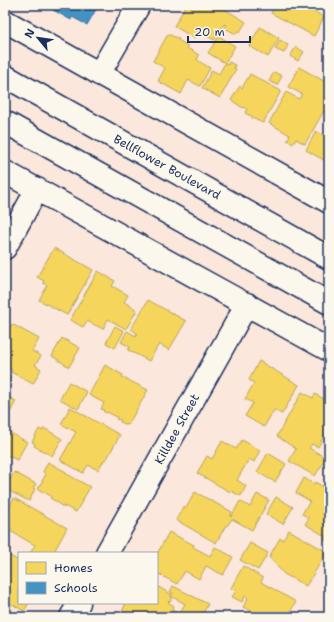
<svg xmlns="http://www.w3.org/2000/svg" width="334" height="622" viewBox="0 0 334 622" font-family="'Shantell Sans',sans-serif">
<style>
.homes{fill:#f6d55c;stroke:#b4a35d}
.schools{fill:#4393c3;stroke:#3775a5}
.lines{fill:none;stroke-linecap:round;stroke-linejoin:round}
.minor-casing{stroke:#1b2f5e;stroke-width:25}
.major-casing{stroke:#1b2f5e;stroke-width:25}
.minor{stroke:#fbf7ec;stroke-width:22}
.major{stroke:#fbf7ec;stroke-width:22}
.labels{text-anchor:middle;stroke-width:4;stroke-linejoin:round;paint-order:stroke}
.street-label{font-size:12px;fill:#1b2f5e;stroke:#fbf7ec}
</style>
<rect width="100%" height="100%" fill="#fbe7db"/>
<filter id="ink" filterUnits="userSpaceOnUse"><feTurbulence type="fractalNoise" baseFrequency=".025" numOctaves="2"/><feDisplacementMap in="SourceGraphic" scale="8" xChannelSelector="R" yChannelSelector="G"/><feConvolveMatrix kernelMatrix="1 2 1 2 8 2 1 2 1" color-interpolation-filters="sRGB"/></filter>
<g filter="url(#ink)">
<g class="homes">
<path d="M183 5H218L246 22 239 33 237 31 236 34 225 28 227 25 224 24 220 31 217 30 215 34 217 35 214 40 198 31 194 38 174 26 185 7Z"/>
<path d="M275 5H311L309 9 324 17 314 36 271 13Z"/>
<path d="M260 27 279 38 268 57 249 46Z"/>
<path d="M168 34 179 39 178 40 188 46 187 48 199 55 197 60 210 68 200 86 188 80 181 94 158 81 165 68 153 61Z"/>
<path d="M219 36 235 46 225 63 208 53Z"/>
<path d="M280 40 288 45 284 53 275 49Z"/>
<path d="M296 47 304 52 298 61 290 56Z"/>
<path d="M229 62 235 65 234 68 236 69 220 98 202 88 212 70 219 74 225 63 228 65Z"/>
<path d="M299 67 329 84V102L305 144 296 139 293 144 287 140 290 135 269 123 286 92 299 99 302 94 288 87Z"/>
<path d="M274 72 282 76 277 85 269 81Z"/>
<path d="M250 74 281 91 263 123 252 118 253 117 245 113 247 109 244 107 243 108 231 100 240 86 242 88Z"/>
<path d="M316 131 328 138 329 136V163L306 150Z"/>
<path d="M54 248 93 270 67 315 39 300 47 285 43 283 44 281 37 277Z"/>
<path d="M98 271 115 281 112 286 128 295 124 302 137 310 126 329 108 319 103 329 87 321 83 327 70 320Z"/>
<path d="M148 300 186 321 169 350 159 344 149 361 128 350 130 347 121 342 127 331 136 336 137 333 131 329Z"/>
<path d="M12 324 39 339 32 351 41 356 35 365 41 369 33 384 11 372 12 370 5 366V336Z"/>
<path d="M115 326 124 331 115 348 106 343Z"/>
<path d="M62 338 80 348 69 367 52 356Z"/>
<path d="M259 361 299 385 282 414 274 410 264 427 245 416 253 403 245 399 254 383 249 380Z"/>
<path d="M105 365 123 375 122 377 148 390 128 425 120 422 121 420 116 419 117 417 107 412 106 413 103 411 104 410 101 409 104 403 89 395Z"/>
<path d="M5 374 11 377 5 387Z"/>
<path d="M69 382 87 392 78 409 60 399Z"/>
<path d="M302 392 313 398 315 394 329 402V427L318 447 312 444 309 448 326 458 315 476 289 461 296 449 277 436Z"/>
<path d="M5 395 16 401 5 422Z"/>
<path d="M70 407 120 435 106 460 105 459 98 470 88 465 83 473 60 460 76 432 61 424Z"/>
<path d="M44 428 62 439 52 456 34 446 35 444 32 442 39 429 43 431Z"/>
<path d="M9 432 27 442 17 460 5 454V440Z"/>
<path d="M242 440 260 450 254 462 249 459 237 480 246 486 241 496 231 491 230 492 197 473 207 456 212 459 222 441 236 449Z"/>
<path d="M268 453 286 464 275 482 257 472Z"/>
<path d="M48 462 66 472 65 473 90 487 76 512 64 506V508L60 505V504L50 498 51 496 38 489 46 474 43 472Z"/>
<path d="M14 472 36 484 33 488 35 489 29 501 5 489Z"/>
<path d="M304 478 314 484 315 482 329 490V542L324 539 325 536 305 524 309 518 302 514 310 501 296 493Z"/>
<path d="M195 492 232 512 230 516 231 517 240 501 250 507 257 494 269 500 252 530 232 519 227 526 226 525 216 543 176 520 183 507 186 508Z"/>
<path d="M276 497 293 507 283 524 266 514Z"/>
<path d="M14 498 67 528 55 550 57 551 56 553H30L35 545 10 531 11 528 5 525V515Z"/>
<path d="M289 530 327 552 306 586 284 574 269 557 280 538 283 540Z"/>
<path d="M169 532 194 545 193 547 210 556 215 547 233 557 223 575 206 566 199 579 185 571 177 584 157 573V554Z"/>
<path d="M250 543 268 553 258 570 240 560Z"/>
<path d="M6 554 19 561V603H29L24 611 5 600V556Z"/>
<path d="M243 566 263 578 261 582 296 602 287 617H255L257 614 243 607 248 598 245 596 242 602 232 597 236 591 231 588Z"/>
<path d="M157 586 172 595 171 597 172 598 170 602 169 601 168 602 174 606 172 610 184 617H131L122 612 126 603H157Z"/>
<path d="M173 586 208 604 201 617H190L180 612 185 604 171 596 173 593 170 592Z"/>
</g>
<path class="schools" d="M51 5H97L98 6 87 25 72 17 71 20 53 10 55 7Z"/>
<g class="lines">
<g class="minor-casing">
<g id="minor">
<path d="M5 21 329 202"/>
<path d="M99 74 139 5"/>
<path d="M5 172 329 350"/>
<path d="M5 248 37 189"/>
<path d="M107 553 247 304"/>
<path d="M71 617 79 603"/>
</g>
</g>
<g class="major-casing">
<g id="major">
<path d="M5 76 329 258"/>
<path d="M5 122 329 303"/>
</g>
</g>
<use href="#minor" class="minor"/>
<use href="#major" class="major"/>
</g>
</g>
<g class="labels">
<g class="street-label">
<text transform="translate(167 167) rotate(29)" y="4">Bellflower Boulevard</text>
<text transform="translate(177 429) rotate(-61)" y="4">Killdee Street</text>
</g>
</g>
<rect width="334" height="622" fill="none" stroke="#fbf7ec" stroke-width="20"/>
<rect x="10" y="10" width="314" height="602" fill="none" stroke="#1b2f5e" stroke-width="1.5" filter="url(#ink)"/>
<rect x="18" y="552" width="140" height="52" fill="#fbf7ec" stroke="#a1a7b3"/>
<rect x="26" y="562" width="20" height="12" fill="#f6d55c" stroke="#a1a7b3"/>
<text x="54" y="572" font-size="12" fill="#1b2f5e">Homes</text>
<rect x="26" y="582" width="20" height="12" fill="#4393c3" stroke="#a1a7b3"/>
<text x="54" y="592" font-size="12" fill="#1b2f5e">Schools</text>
<g transform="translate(38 38) rotate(299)" stroke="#fbf7ec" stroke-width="3" paint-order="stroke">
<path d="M0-3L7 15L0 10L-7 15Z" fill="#1b2f5e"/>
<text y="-6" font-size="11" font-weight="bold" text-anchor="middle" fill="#1b2f5e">N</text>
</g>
<path d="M188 36v6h62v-6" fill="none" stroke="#1b2f5e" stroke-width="2"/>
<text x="194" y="36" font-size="12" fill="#1b2f5e" stroke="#fbf7ec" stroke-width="3" paint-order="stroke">20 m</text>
</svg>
